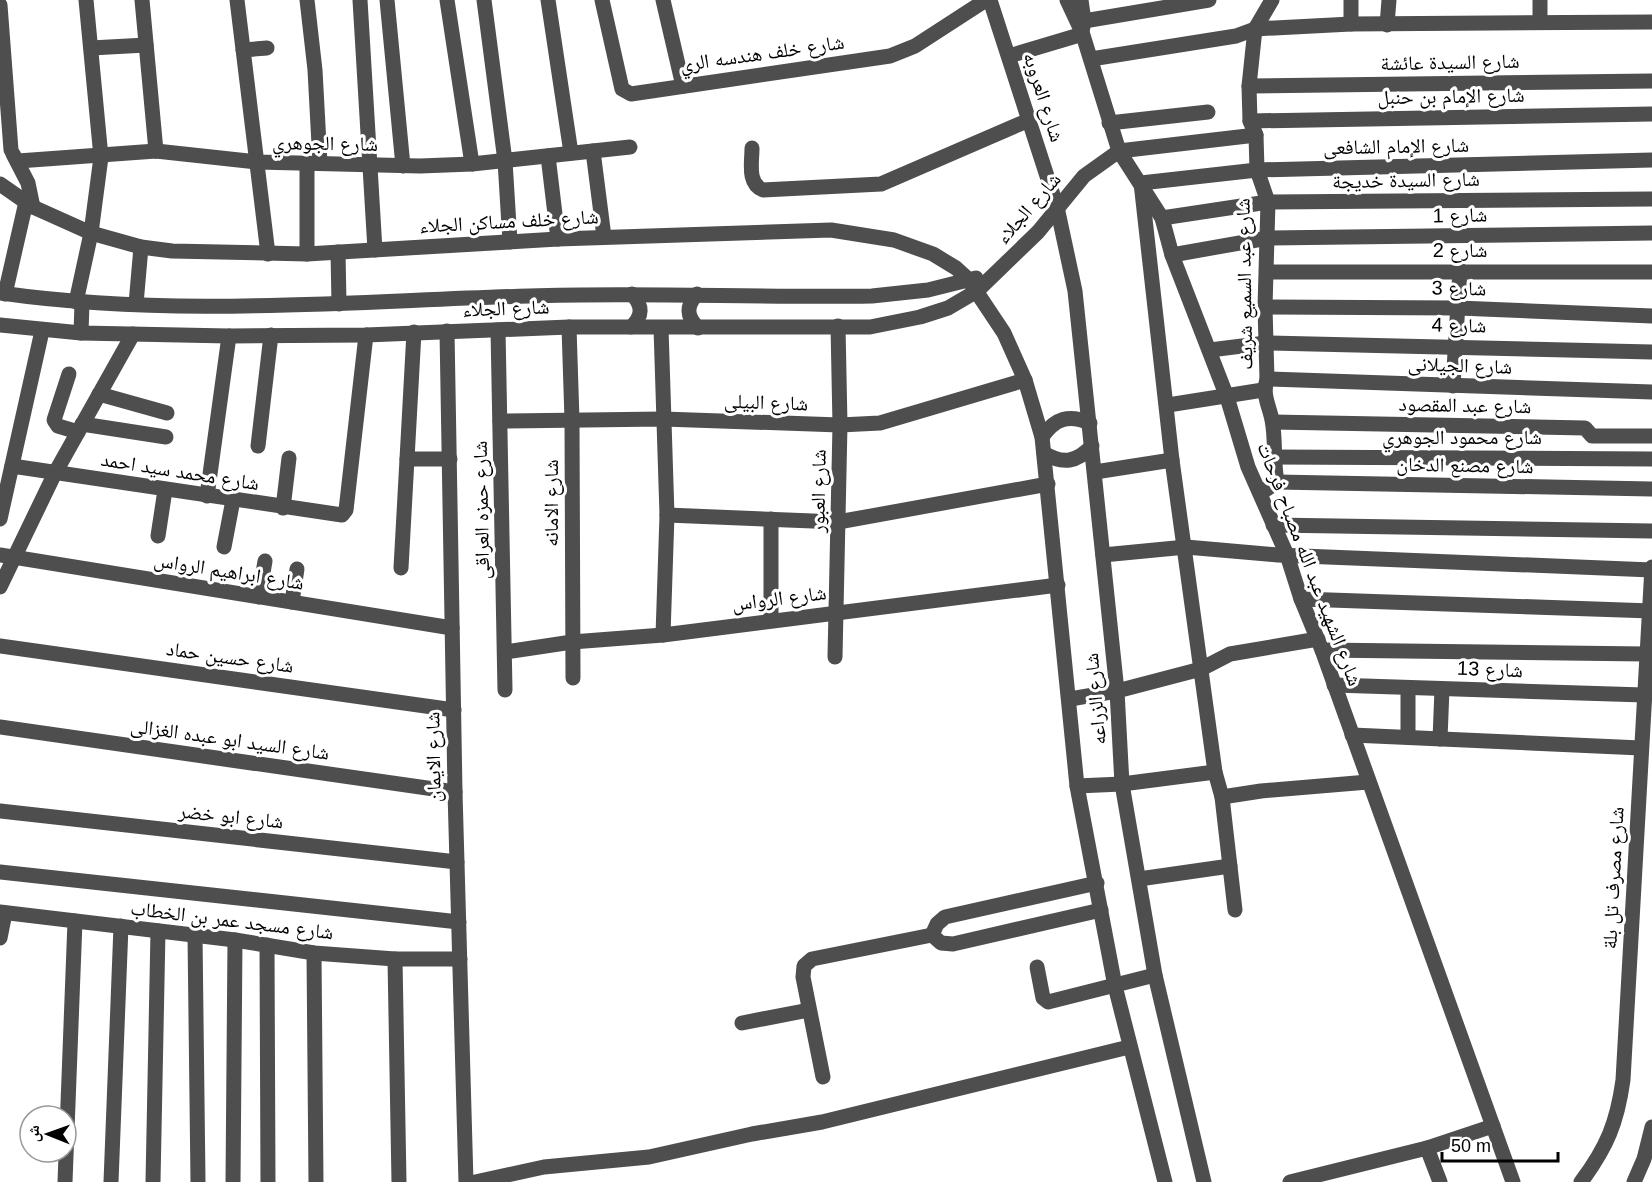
<svg xmlns="http://www.w3.org/2000/svg" width="1652" height="1182" viewBox="0 0 1652 1182" font-family="Arial,'Noto Naskh Arabic',sans-serif">
<style>
.lines{fill:none;stroke-linecap:round;stroke-linejoin:round}
.minor{stroke:#4e4e4e;stroke-width:15}
.labels{text-anchor:middle;stroke-width:6;stroke-linejoin:round;paint-order:stroke}
.street-label{font-size:20px;fill:#000;stroke:#fff}
</style>
<rect width="100%" height="100%" fill="#fff"/>
<g class="lines">
<g class="minor">
<path d="M142 0 156 151"/>
<path d="M237 0 268 254"/>
<path d="M307 0 315 70 320 163"/>
<path d="M360 0 375 250"/>
<path d="M387 0 403 166"/>
<path d="M447 0 472 164"/>
<path d="M484 0 505 161 510 242"/>
<path d="M548 0 571 153"/>
<path d="M602 0 622 89 631 94 890 56 915 46 986 0"/>
<path d="M663 0 683 86"/>
<path d="M990 0 1057 207 1075 291 1117 691 1122 784 1155 975 1204 1182"/>
<path d="M1081 0 1084 21 1082 32 1119 151 1162 218 1172 255 1227 397 1248 467 1287 555 1301 599 1322 650 1513 1182"/>
<path d="M1351 0V24"/>
<path d="M1540 0V22"/>
<path d="M0 5 11 150"/>
<path d="M1084 21 1209 0"/>
<path d="M1387 25 1389 0"/>
<path d="M91 48 146 45"/>
<path d="M243 50 267 48"/>
<path d="M1009 56 1076 36 1082 32 1067 0"/>
<path d="M1091 59 1236 36 1255 29 1351 24 1652 22"/>
<path d="M1249 86 1652 81"/>
<path d="M1250 121 1652 114"/>
<path d="M1109 123 1208 112"/>
<path d="M752 148C752 163 747 183 763 190L881 184 1029 120"/>
<path d="M593 151 604 237"/>
<path d="M13 154 28 183 33 207"/>
<path d="M548 156 558 239"/>
<path d="M18 161 156 151 257 162 420 166 472 164 630 147"/>
<path d="M0 184 33 207 91 233 141 247 172 251 307 254 558 239 831 230 894 240 933 254 956 268 968 279 1004 333 1025 380 1042 437 1077 786 1115 986 1165 1182"/>
<path d="M1162 218 1268 202 1652 199"/>
<path d="M338 252 339 304"/>
<path d="M307 254V163"/>
<path d="M1172 255 1268 238 1652 233"/>
<path d="M1268 272H1652"/>
<path d="M0 293C175 318 353 301 529 296 643 292 758 298 872 296L928 290 976 278"/>
<path d="M5 294 26 202"/>
<path d="M697 294C686 306 686 316 698 328"/>
<path d="M76 302 91 233 101 157 86 0"/>
<path d="M136 304 141 247"/>
<path d="M1265 307 1458 308 1652 316"/>
<path d="M0 325 81 333 229 336 366 335 569 327H870L920 317 948 308 977 291 1038 232 1084 176 1119 151 1256 135"/>
<path d="M569 327 572 420 573 678"/>
<path d="M631 327C643 316 643 306 632 294"/>
<path d="M661 328 667 515 663 635"/>
<path d="M498 330 505 690"/>
<path d="M447 331 455 792 466 1182"/>
<path d="M81 333 82 303"/>
<path d="M1210 350 1266 343 1652 352"/>
<path d="M69 374 54 420 58 426 78 432"/>
<path d="M1267 379 1652 392"/>
<path d="M1453 386 1460 270"/>
<path d="M99 394 167 413"/>
<path d="M1168 405 1263 390"/>
<path d="M500 421 663 419 840 425 880 423 1025 380"/>
<path d="M1273 422 1585 428 1592 436H1652"/>
<path d="M82 424 166 437"/>
<path d="M1042 437C1055 418 1069 414 1090 423"/>
<path d="M258 446 271 335"/>
<path d="M1044 453C1063 465 1077 462 1092 446"/>
<path d="M1273 457 1652 459"/>
<path d="M407 459H450"/>
<path d="M12 466 342 515 346 510 366 335"/>
<path d="M1095 472 1172 460"/>
<path d="M1277 482 1652 489"/>
<path d="M1261 493 1277 482C1273 461 1276 440 1272 420 1269 405 1262 395 1267 379L1265 307 1268 202 1257 170 1256 135 1250 121 1249 86 1255 29 1272 0"/>
<path d="M207 496 229 336"/>
<path d="M283 508 289 458"/>
<path d="M667 515 838 522 1048 484"/>
<path d="M0 519 42 331"/>
<path d="M771 519V620"/>
<path d="M1273 525 1652 531"/>
<path d="M158 536 165 490"/>
<path d="M224 547 233 500"/>
<path d="M0 555 452 628"/>
<path d="M1103 555 1186 547 1278 555 1652 570"/>
<path d="M401 568 414 332"/>
<path d="M0 587 55 473 133 334"/>
<path d="M259 597 265 561"/>
<path d="M1301 599 1652 611"/>
<path d="M292 602 297 569"/>
<path d="M0 646 454 710"/>
<path d="M1322 650 1646 654"/>
<path d="M505 652 572 642 663 635 1058 585"/>
<path d="M835 657 840 425 838 326"/>
<path d="M1334 685 1644 695"/>
<path d="M1070 699 1117 691 1201 669 1230 654 1318 639"/>
<path d="M0 727 455 792"/>
<path d="M1352 735 1641 748"/>
<path d="M1408 737V688"/>
<path d="M1440 739 1442 689"/>
<path d="M1077 786 1122 784 1215 772"/>
<path d="M1222 797 1261 791 1368 782"/>
<path d="M0 811 457 862"/>
<path d="M0 872 459 922"/>
<path d="M1139 879 1230 866"/>
<path d="M1235 910 1222 797 1215 772 1172 460 1141 183 1257 170 1652 160"/>
<path d="M0 912 235 940 314 953 395 959H460"/>
<path d="M195 935 198 1182"/>
<path d="M932 935 937 924 945 917 1097 883"/>
<path d="M932 935 941 943 953 944 1101 910"/>
<path d="M0 938 5 913"/>
<path d="M267 945 268 1182"/>
<path d="M314 953 316 1182"/>
<path d="M395 959 399 1182"/>
<path d="M1037 967 1043 998 1048 1002 1155 975"/>
<path d="M742 1023 809 1010"/>
<path d="M823 1077 803 977 804 966 812 959 932 935"/>
<path d="M1427 1148 1440 1182"/>
<path d="M65 1182 75 921"/>
<path d="M111 1182 121 926"/>
<path d="M153 1182 158 931"/>
<path d="M233 1182 235 940"/>
<path d="M475 1182 544 1167 649 1157 752 1134 822 1122 1129 1047"/>
<path d="M1290 1182 1427 1148 1493 1126"/>
<path d="M1581 1182C1607 1147 1617 1123 1623 1080L1652 567"/>
<path d="M1634 1182 1644 1159 1652 1127"/>
</g>
</g>
<g class="labels">
<g class="street-label">
<text transform="translate(762 53) rotate(-8)" y="7">شارع خلف هندسه الري</text>
<text transform="translate(1450 62) rotate(-1)" y="7">شارع السيدة عائشة</text>
<text transform="translate(1451 96) rotate(-1)" y="7">شارع الإمام بن حنبل</text>
<text transform="translate(1044 97) rotate(72)" y="7">شارع العروبه</text>
<text transform="translate(325 143) rotate(1)" y="7">شارع الجوهري</text>
<text transform="translate(1396 146) rotate(-1)" y="7">شارع الإمام الشافعى</text>
<text transform="translate(1406 180) rotate(-1)" y="7">شارع السيدة خديجة</text>
<text transform="translate(1028 208) rotate(-49)" y="7">شارع الجلاء</text>
<text transform="translate(1460 215) rotate(-1)" y="7">شارع 1</text>
<text transform="translate(509 221) rotate(-3)" y="7">شارع خلف مساكن الجلاء</text>
<text x="1460" y="257">شارع 2</text>
<text transform="translate(1244 284) rotate(-91)" y="7">شارع عبد السميع شريف</text>
<text transform="translate(1459 288) rotate(1)" y="7">شارع 3</text>
<text transform="translate(506 308) rotate(-2)" y="7">شارع الجلاء</text>
<text transform="translate(1459 325) rotate(1)" y="7">شارع 4</text>
<text transform="translate(1460 365) rotate(2)" y="7">شارع الجيلانى</text>
<text transform="translate(766 402) rotate(2)" y="7">شارع البيلى</text>
<text transform="translate(1465 405) rotate(1)" y="7">شارع عبد المقصود</text>
<text x="1462" y="444">شارع محمود الجوهري</text>
<text transform="translate(1465 465) rotate(1)" y="7">شارع مصنع الدخان</text>
<text transform="translate(180 471) rotate(9)" y="7">شارع محمد سيد احمد</text>
<text transform="translate(818 491) rotate(-89)" y="7">شارع العبور</text>
<text transform="translate(551 503) rotate(-90)" y="7">شارع الامانه</text>
<text transform="translate(481 510) rotate(-91)" y="7">شارع حمزه العراقى</text>
<text transform="translate(1310 564) rotate(69)" y="7">شارع الشهيد عبد الله مصباح فرحات</text>
<text transform="translate(229 571) rotate(9)" y="7">شارع ابراهيم الرواس</text>
<text transform="translate(779 598) rotate(-7)" y="7">شارع الرواس</text>
<text transform="translate(230 657) rotate(8)" y="7">شارع حسين حماد</text>
<text transform="translate(1490 669) rotate(2)" y="7">شارع 13</text>
<text transform="translate(1095 699) rotate(-95)" y="7">شارع الزراعه</text>
<text transform="translate(230 739) rotate(8)" y="7">شارع السيد ابو عبده الغزالى</text>
<text transform="translate(433 757) rotate(-91)" y="7">شارع الايمان</text>
<text transform="translate(231 816) rotate(6)" y="7">شارع ابو خضر</text>
<text transform="translate(1613 878) rotate(-87)" y="7">شارع مصرف تل بلة</text>
<text transform="translate(232 920) rotate(7)" y="7">شارع مسجد عمر بن الخطاب</text>
</g>
</g>
<g transform="translate(48 1134) rotate(271)"><circle r="28" fill="#ffffff" stroke="#999999" stroke-width="1.5"/>
<path d="M0-4.5L10 22L0 15L-10 22Z" fill="#000000"/>
<text y="-9" font-size="16" font-weight="bold" text-anchor="middle" fill="#000000">ش</text>
</g>
<path d="M1442 1152v9h116v-9" fill="none" stroke="#000000" stroke-width="3"/>
<text x="1451" y="1152" font-size="18" fill="#000000" stroke="#ffffff" stroke-width="4.5" paint-order="stroke">50 m</text>
</svg>
